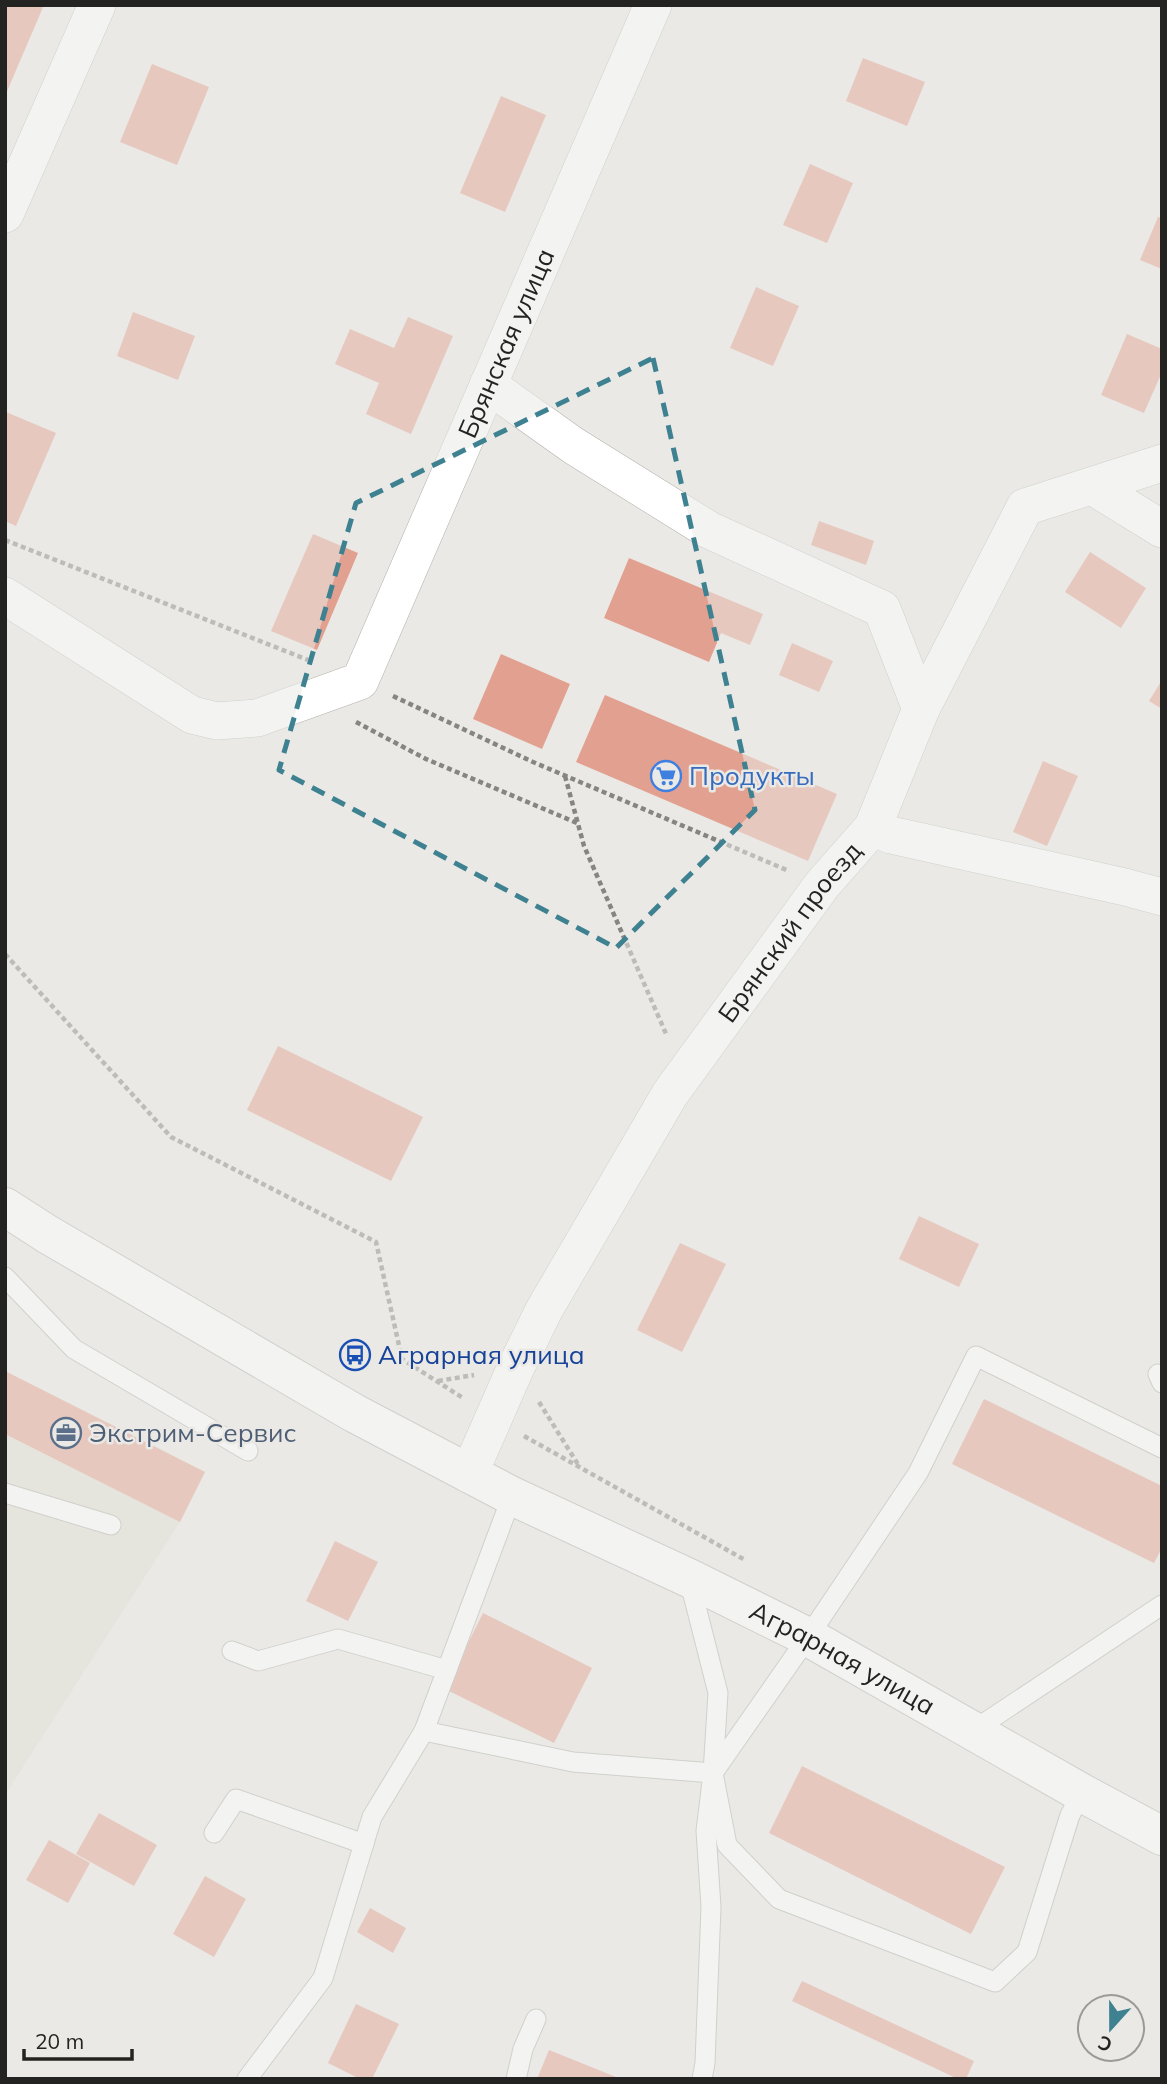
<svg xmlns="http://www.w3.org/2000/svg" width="1167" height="2084" viewBox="0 0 1167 2084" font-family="Mulish,sans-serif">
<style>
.built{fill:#e2dfd3}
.building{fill:#e2a190}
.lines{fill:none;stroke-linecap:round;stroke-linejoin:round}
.service-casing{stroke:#b2b1ad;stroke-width:21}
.minor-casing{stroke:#b2b1ad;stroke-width:38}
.tertiary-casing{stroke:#b2b1ad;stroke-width:40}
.path{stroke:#858582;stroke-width:4.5;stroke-dasharray:5 3.5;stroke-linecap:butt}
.service{stroke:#fff;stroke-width:19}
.minor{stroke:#fff;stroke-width:37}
.tertiary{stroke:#fff;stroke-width:38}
.marked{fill:none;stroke:#3e8191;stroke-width:5;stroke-dasharray:14 9;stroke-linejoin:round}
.labels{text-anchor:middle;stroke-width:5;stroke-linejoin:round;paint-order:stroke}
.street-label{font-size:26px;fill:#232321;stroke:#eae9e5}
.shop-label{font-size:26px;fill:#366cbe;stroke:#eae9e5;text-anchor:start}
.transit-label{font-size:26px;fill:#164399;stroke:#eae9e5;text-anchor:start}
.service-label{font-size:26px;fill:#4e5e75;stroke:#eae9e5;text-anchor:start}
</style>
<rect width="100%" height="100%" fill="#eae9e5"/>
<path class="built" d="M5 1371 205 1472 180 1522 5 1795Z"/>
<g class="building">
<path d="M5 5H44L5 96Z"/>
<path d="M863 58 925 82 907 126 846 101Z"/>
<path d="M152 64 209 87 177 165 120 142Z"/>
<path d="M501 96 546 115 505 212 460 193Z"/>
<path d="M810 164 853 183 827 243 783 225Z"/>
<path d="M1158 217 1162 218V269L1140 260Z"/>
<path d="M756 287 799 306 773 366 730 348Z"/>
<path d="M133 312 195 336 178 380 117 356Z"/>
<path d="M408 317 453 336 411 434 366 414 379 383 335 364 350 329 394 348Z"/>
<path d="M1127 334 1162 349V372L1144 413 1101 395Z"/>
<path d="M6 412 56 433 16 526 5 521Z"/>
<path d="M819 521 874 541 866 565 811 545Z"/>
<path d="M313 534 358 553 317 650 271 631Z"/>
<path d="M1090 552 1146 588 1121 628 1065 592Z"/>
<path d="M629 558 763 614 750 645 721 633 709 662 604 618Z"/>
<path d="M792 643 833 661 819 692 779 675Z"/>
<path d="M501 654 570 684 542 749 473 719Z"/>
<path d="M1162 680V709L1149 701Z"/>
<path d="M605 695 837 794 808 861 576 762Z"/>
<path d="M1043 761 1078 776 1047 846 1013 832Z"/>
<path d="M278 1046 423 1117 391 1181 247 1110Z"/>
<path d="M919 1216 979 1244 959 1287 899 1259Z"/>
<path d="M680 1243 726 1264 682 1352 637 1330Z"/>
<path d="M5 1371 205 1472 180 1522 5 1434Z"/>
<path d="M984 1399 1162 1486V1548L1154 1563 952 1464Z"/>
<path d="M335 1541 378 1562 348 1621 306 1601Z"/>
<path d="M483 1613 592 1668 554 1743 445 1689Z"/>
<path d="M802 1766 1005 1867 971 1934 769 1833Z"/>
<path d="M99 1813 157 1845 134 1886 76 1854Z"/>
<path d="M49 1840 90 1863 68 1903 26 1880Z"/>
<path d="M205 1876 246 1899 214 1957 173 1934Z"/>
<path d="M370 1908 406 1928 393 1953 357 1932Z"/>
<path d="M802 1981 974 2061 966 2079H958L792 2001Z"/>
<path d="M356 2004 399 2024 372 2079H360L328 2063Z"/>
<path d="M549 2050 621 2079H537Z"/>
</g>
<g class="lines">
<g class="service-casing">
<g id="service">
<path d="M5 1277 74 1349 248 1451"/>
<path d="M1158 1374 1162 1383"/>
<path d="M5 1493 111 1525"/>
<path d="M689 1579 718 1693 713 1773 727 1845 779 1899 995 1982 1027 1952 1070 1815 1082 1793"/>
<path d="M232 1651 258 1661 338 1639 447 1670"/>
<path d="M974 1730 1162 1605"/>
<path d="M424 1731 573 1762 713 1773"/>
<path d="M214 1833 236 1799 364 1844"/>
<path d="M247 2079 323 1978 372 1817 424 1731 512 1496"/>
<path d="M516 2079 523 2049 536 2019"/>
<path d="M702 2079 705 2063 711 1907 706 1831 713 1773 808 1637 918 1473 976 1356 1162 1448"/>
</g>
</g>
<g class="minor-casing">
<g id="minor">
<path d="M5 214 97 5"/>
<path d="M488 385 574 446 709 530 882 609 921 709"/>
<path d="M1092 486 1162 529"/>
<path id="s1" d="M5 596 192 715 217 721 257 718 360 681 653 5"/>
<path d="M873 827 891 835 1125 887 1162 897"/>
<path id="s2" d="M469 1474 516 1367 544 1310 670 1094 822 885 873 827 921 709 1025 507 1162 463"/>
</g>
</g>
<g class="tertiary-casing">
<g id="tertiary">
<path id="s3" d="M5 1207 47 1234 354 1413 512 1496 689 1578 808 1637 1082 1793 1162 1836"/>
</g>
</g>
<g class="path">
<path d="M5 540 308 660"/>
<path d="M393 696 533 762 789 871"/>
<path d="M356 722 426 759 577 823"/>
<path d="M565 776 584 846 667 1036"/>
<path d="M5 954 171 1137 376 1242 402 1359 463 1398"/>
<path d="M438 1381 474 1375"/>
<path d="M539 1402 579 1466"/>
<path d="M524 1436 745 1560"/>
</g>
<use href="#service" class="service"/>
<use href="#minor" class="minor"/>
<use href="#tertiary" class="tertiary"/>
</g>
<path d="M0 0H1167V2084H0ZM653 358 755 810 616 948 279 770 356 503Z" fill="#eae9e5" fill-opacity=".55" fill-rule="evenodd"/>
<path class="marked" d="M653 358 755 810 616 948 279 770 356 503Z"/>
<defs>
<g id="supermarket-ring" transform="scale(1.575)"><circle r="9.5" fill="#eae9e5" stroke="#3f7fe0" stroke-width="1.5"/><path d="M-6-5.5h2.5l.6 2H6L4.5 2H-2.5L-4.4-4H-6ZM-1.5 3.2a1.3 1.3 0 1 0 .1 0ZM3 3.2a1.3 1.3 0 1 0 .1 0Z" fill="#3f7fe0"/></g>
<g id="bus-ring" transform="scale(1.575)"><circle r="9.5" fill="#eae9e5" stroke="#1a4fb4" stroke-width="1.5"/><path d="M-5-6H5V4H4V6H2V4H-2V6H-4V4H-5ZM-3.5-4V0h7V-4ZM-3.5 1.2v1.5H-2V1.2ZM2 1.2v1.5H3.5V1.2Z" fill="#1a4fb4"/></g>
<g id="office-ring" transform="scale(1.575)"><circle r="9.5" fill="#eae9e5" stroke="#5c6f8a" stroke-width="1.5"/><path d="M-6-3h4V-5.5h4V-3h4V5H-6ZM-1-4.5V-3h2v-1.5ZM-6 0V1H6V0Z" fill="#5c6f8a"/></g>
</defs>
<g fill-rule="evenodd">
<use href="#supermarket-ring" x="666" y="776"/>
<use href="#bus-ring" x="355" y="1355"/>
<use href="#office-ring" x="66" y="1433"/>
</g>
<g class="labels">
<g class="street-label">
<text dy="9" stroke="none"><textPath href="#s1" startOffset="765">Брянская улица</textPath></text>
<text dy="9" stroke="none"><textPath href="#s2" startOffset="632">Брянский проезд</textPath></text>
<text dy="9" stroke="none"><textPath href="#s3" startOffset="952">Аграрная улица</textPath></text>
</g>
<g class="shop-label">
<text x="689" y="785">Продукты</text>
</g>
<g class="transit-label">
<text x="378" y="1364">Аграрная улица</text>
</g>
<g class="service-label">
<text x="89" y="1442">Экстрим-Сервис</text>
</g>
</g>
<rect width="1167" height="2084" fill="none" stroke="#232321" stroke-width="14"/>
<g transform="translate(1111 2028) rotate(201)"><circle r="33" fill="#eae9e5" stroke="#9a9a97" stroke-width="2"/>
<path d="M0-5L12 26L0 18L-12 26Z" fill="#3e8191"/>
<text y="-10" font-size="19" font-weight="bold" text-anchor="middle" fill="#232321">С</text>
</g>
<path d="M24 2049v10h108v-10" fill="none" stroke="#232321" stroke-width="3.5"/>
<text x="35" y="2049" font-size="21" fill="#232321" stroke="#eae9e5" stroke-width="5" paint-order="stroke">20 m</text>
</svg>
